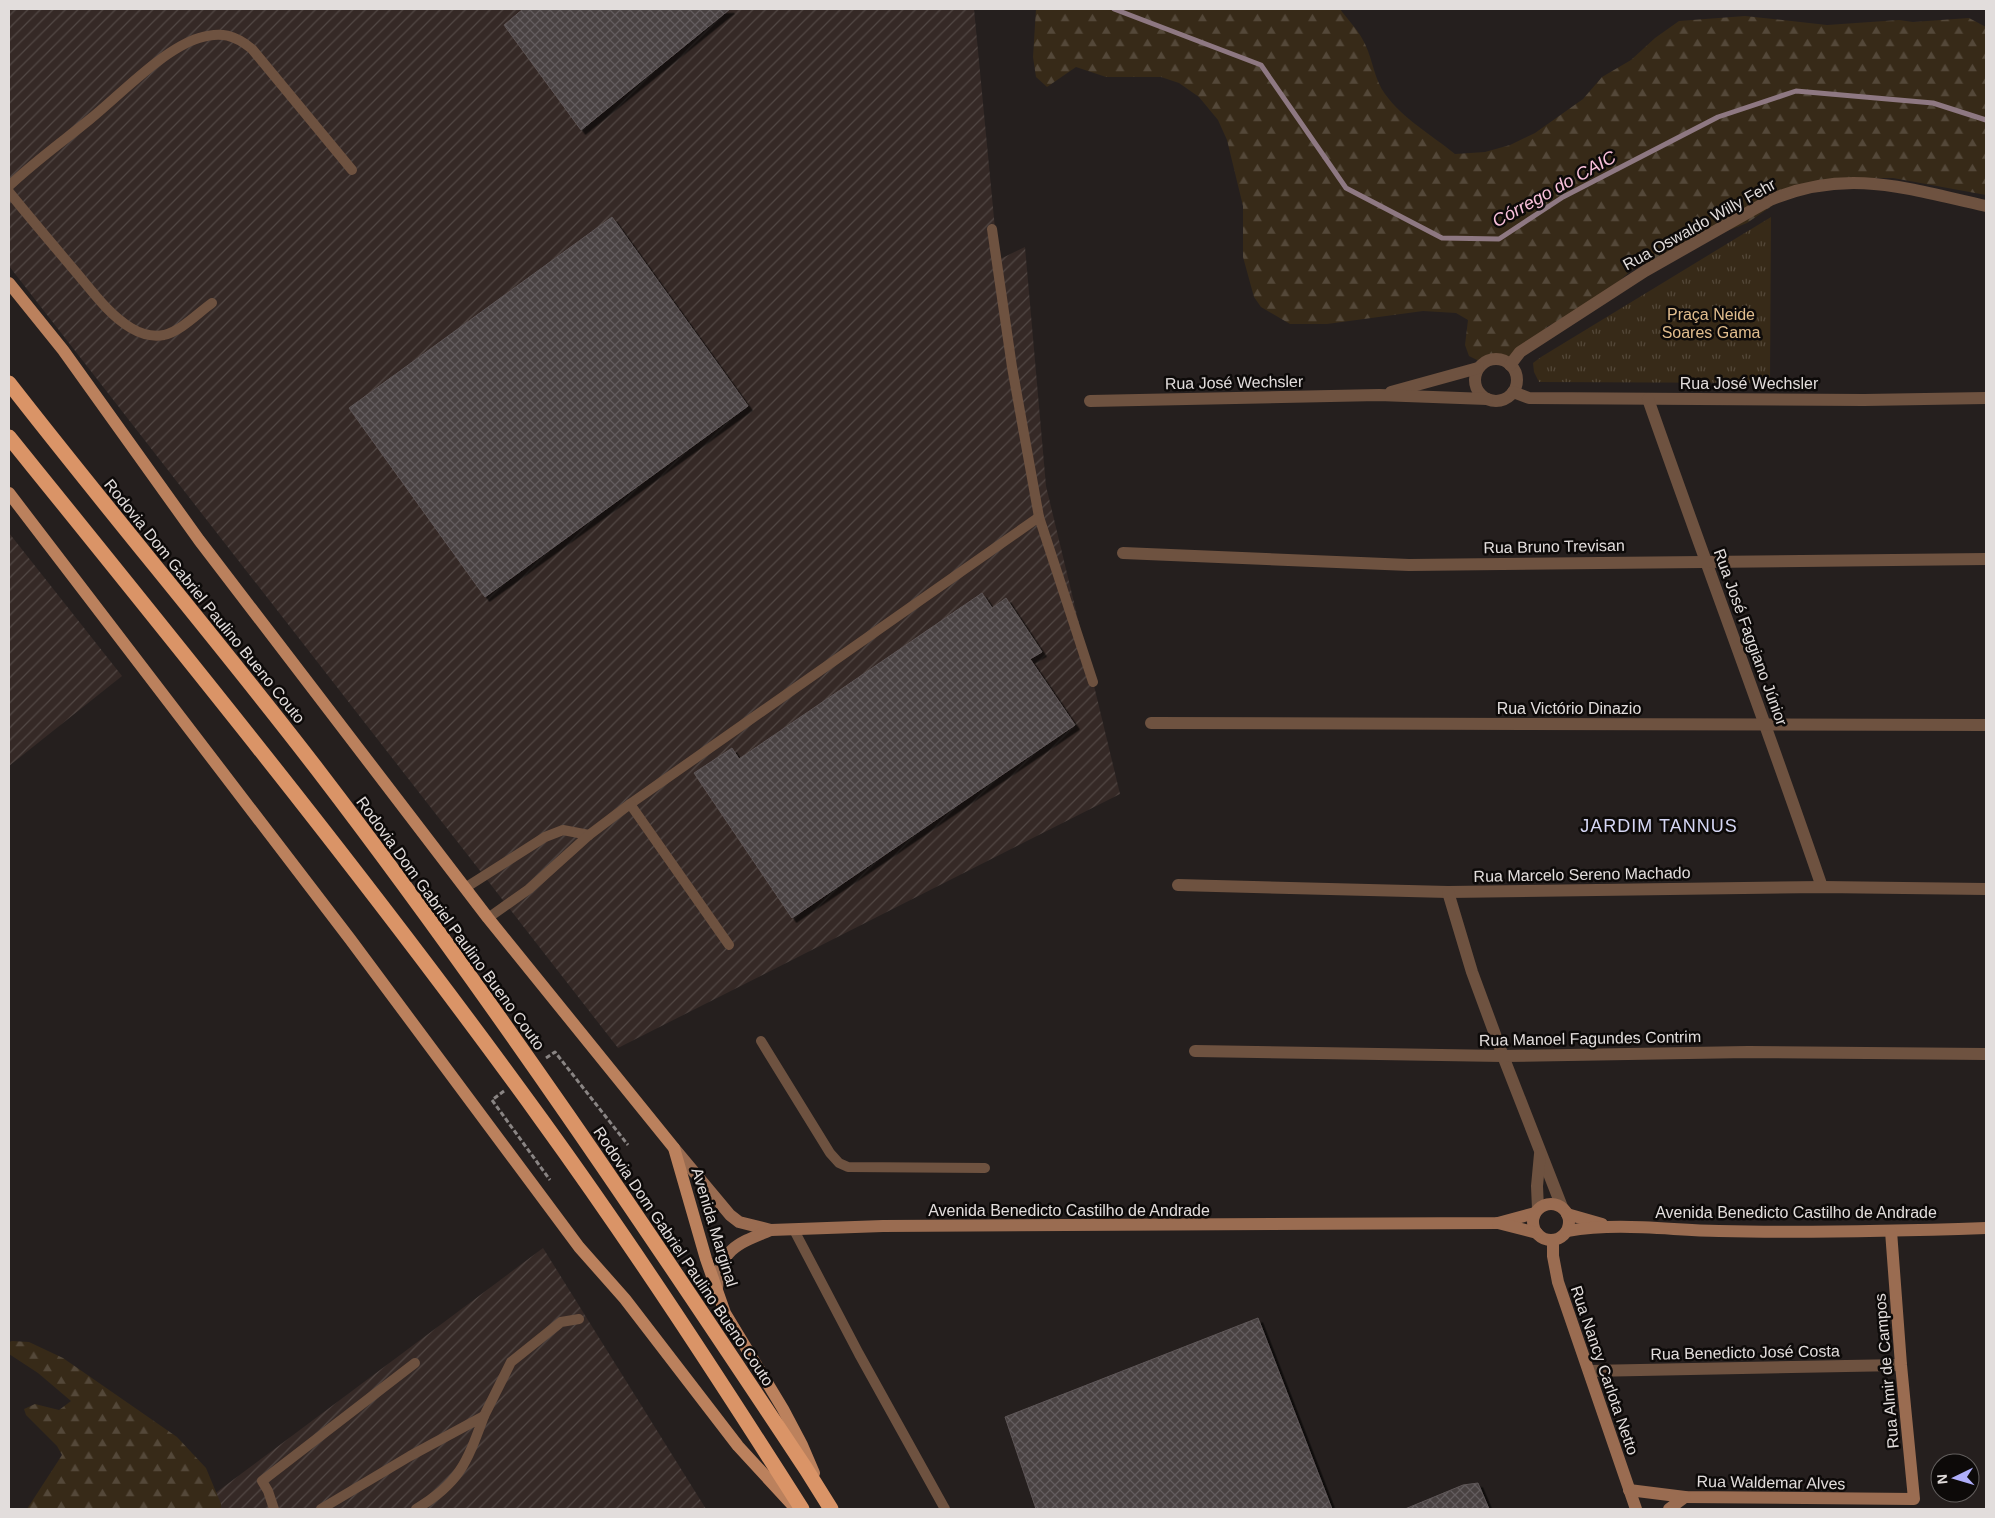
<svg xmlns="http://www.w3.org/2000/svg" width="1995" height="1518" viewBox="0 0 1995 1518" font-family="Helvetica,sans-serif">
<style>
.industrial{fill:url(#industrial-furrows)}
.grass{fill:url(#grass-tufts)}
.forest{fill:url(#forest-firs)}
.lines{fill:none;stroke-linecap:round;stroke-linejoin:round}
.stream{stroke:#8e7882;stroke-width:5}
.building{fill:url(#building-cross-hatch);stroke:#5e5657;filter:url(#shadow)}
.path{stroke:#8a8584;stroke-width:3;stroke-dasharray:5 2.5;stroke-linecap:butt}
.service{stroke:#6e5240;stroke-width:10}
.minor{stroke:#6e5240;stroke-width:12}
.secondary{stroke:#9a6c51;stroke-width:12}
.primary{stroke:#bb815d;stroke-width:12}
.motorway{stroke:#da9467;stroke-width:15}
.labels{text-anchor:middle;stroke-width:5;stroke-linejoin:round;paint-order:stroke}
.street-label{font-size:16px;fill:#e2dddc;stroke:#0d0a09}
.park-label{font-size:16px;fill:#e1bd8e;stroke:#0d0a09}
.water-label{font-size:18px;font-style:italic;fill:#f9c0db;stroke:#0d0a09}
.neighbourhood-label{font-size:18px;letter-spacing:1px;fill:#d6d7f5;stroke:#0d0a09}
</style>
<defs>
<pattern id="industrial-furrows" width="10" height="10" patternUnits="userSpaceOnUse" patternTransform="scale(1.25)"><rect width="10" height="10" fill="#352926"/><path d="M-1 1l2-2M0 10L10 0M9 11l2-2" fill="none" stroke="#524845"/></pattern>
<pattern id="grass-tufts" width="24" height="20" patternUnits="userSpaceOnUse" patternTransform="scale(1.25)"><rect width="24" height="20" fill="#372a18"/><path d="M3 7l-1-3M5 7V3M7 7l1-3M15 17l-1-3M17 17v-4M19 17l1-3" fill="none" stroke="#544839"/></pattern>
<pattern id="forest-firs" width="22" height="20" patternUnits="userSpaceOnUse" patternTransform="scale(1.25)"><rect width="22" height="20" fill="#372a18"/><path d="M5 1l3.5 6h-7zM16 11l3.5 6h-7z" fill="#544839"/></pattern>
<pattern id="building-cross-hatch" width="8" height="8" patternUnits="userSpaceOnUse" patternTransform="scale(1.25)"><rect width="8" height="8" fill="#494243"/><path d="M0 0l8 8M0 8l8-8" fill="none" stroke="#635d5e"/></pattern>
<filter id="shadow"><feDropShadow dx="4.5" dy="4.5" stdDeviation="0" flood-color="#0009"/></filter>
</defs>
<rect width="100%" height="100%" fill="#251f1e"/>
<g class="industrial">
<path d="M9 9H974L998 260 1025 247 1046 486 1120 794 618 1048 9 266Z"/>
<path d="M9 533 122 676 9 766Z"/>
<path d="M543 1248 706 1509H194Z"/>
</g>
<path class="grass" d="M1771 217 1770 383 1539 382 1534 372 1533 363 1541 357Z"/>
<g class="forest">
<path d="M1036 9H1340C1348 20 1359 31 1365 44 1373 60 1374 79 1385 94 1403 119 1432 135 1455 154L1485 152 1510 145 1535 133 1583 99 1602 77 1631 60 1655 38 1679 21 1745 16 1827 25 1899 20 1913 22 1969 18 1986 27V195L1893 178H1833L1797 189 1747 223 1634 268 1590 307 1548 326 1516 355 1500 363 1485 364 1469 356 1465 345 1468 320 1456 313 1423 311 1327 324H1290L1261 307 1254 297 1243 257V206L1227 140 1218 120 1199 97 1179 83 1161 77H1106L1076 67 1047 87 1036 77 1033 57Z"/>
<path d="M12 1341 29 1342 63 1358 177 1437 206 1468 221 1504V1509H27L62 1455 57 1446 26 1415 24 1409 35 1404 59 1410 71 1401 38 1373 9 1354V1342Z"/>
</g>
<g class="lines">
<path class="stream" d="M1114 9 1261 65 1346 188 1442 238 1499 239 1563 197 1718 117 1796 91 1933 103 1986 120"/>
</g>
<g class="building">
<path d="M523 9H730L581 130 504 25Z"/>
<path d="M612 217 748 406 485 597 349 408Z"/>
<path d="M982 593 992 608 1006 598 1042 652 1030 659 1075 725 792 918 694 773 732 748 739 759Z"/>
<path d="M1258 1318 1332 1509H1036L1005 1417Z"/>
<path d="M1478 1483 1489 1509H1405L1463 1485Z"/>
</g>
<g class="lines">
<g class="path">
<path d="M546 1058 555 1052 628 1145"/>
<path d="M504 1091 492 1100 550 1180"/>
</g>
<g class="service">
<path d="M9 186C34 162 62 142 89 120 119 96 163 49 199 38 221 31 235 35 252 49L352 170"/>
<path d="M9 192C31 219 53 245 75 271 92 291 109 315 131 328 141 334 153 337 164 335 181 331 198 313 212 303"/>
<path d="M992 229 1012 367 1039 517"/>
<path d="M630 804 1039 517 1093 682"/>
<path d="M465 888 545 837 563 830 589 835"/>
<path d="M488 918 529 889 589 835 630 804 729 945"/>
<path d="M761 1041 830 1153 839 1163 848 1167 985 1168"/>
<path d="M794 1230 859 1354 945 1509"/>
<path d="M484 1416 511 1362 561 1322 579 1319"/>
<path d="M274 1509 268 1491 262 1481 415 1363"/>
<path d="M321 1509 410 1456 484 1416C467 1462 460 1483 416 1509"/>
</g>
<g class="minor">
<circle cx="1496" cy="380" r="21"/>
<path d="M1510 365 1520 352 1645 271 1770 200C1848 167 1908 189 1986 206"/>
<path d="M1391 392 1478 368"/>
<path d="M1513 392 1529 398 1864 400 1986 398"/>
<path d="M1648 399C1705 562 1766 723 1822 887"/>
<path d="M1090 401 1379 395 1487 399"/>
<path d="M1123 553 1409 565 1986 559"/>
<path d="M1151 723 1986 725"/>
<path d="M1178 885 1448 892 1822 887 1986 889"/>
<path d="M1448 892 1472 972 1503 1056 1562 1207"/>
<path d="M1195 1051 1503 1056 1748 1052 1986 1054"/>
<path d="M1538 1209 1537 1186 1540 1154"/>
<path d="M1589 1371 1901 1365"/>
</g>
<g class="secondary">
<path d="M674 1148 730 1215 739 1222 771 1230 883 1226 1498 1223 1535 1213"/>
<circle cx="1551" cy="1222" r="18"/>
<path d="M1567 1214 1602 1224"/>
<path d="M1498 1223 1537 1233"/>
<path d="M1567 1231C1619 1222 1667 1230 1719 1231 1808 1233 1897 1231 1986 1228"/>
<path d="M1553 1240V1256L1558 1282 1636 1509"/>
<path d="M717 1288C719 1249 739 1243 771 1230"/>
<path d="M1629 1490 1685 1497 1914 1499 1901 1365 1891 1231"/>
<path d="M1669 1509 1685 1497"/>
</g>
<g class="primary">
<path d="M9 283 63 350 199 540 488 918 674 1148 706 1259 725 1313 783 1409 802 1445 814 1473"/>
<path d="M9 493 350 939 579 1247 625 1299 738 1446 796 1509"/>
</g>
<g class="motorway">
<path d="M9 383C110 513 217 639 317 769 490 995 649 1232 806 1469L831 1509"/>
<path d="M9 437C190 661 372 885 541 1119 633 1246 718 1377 802 1509"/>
</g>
</g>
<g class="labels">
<g class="street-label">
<text transform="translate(1699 224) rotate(-29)" y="6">Rua Oswaldo Willy Fehr</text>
<text transform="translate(1234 382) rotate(-1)" y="6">Rua José Wechsler</text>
<text x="1749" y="389">Rua José Wechsler</text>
<text transform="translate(1554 546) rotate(-1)" y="6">Rua Bruno Trevisan</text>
<text transform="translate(205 601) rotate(51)" y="6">Rodovia Dom Gabriel Paulino Bueno Couto</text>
<text transform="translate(1751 637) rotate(70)" y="6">Rua José Faggiano Júnior</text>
<text x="1569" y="714">Rua Victório Dinazio</text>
<text transform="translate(1582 874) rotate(-1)" y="6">Rua Marcelo Sereno Machado</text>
<text transform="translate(451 923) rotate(54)" y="6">Rodovia Dom Gabriel Paulino Bueno Couto</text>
<text transform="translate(1590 1038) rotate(-1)" y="6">Rua Manoel Fagundes Contrim</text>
<text x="1069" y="1216">Avenida Benedicto Castilho de Andrade</text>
<text x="1796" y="1218">Avenida Benedicto Castilho de Andrade</text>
<text transform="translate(715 1227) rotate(73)" y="6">Avenida Marginal</text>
<text transform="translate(684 1256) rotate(56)" y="6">Rodovia Dom Gabriel Paulino Bueno Couto</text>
<text transform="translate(1745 1352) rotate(-1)" y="6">Rua Benedicto José Costa</text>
<text transform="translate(1605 1370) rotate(71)" y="6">Rua Nancy Carlota Netto</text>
<text transform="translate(1886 1371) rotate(-95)" y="6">Rua Almir de Campos</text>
<text transform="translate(1771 1482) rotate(1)" y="6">Rua Waldemar Alves</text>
</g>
<g class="park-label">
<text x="1711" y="320">Praça Neide<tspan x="1711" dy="18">Soares Gama</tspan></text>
</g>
<g class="water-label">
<text transform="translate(1554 189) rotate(-29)" y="6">Córrego do CAIC</text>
</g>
<g class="neighbourhood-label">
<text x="1659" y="832">JARDIM TANNUS</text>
</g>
</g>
<rect width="1995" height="1518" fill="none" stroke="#e2dddc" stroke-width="20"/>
<g transform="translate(1955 1478) rotate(265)"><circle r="24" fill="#0d0a09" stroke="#625e5d"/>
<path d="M0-4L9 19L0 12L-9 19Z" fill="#afaefa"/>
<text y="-8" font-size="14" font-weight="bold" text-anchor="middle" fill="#e2dddc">N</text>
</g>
</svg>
